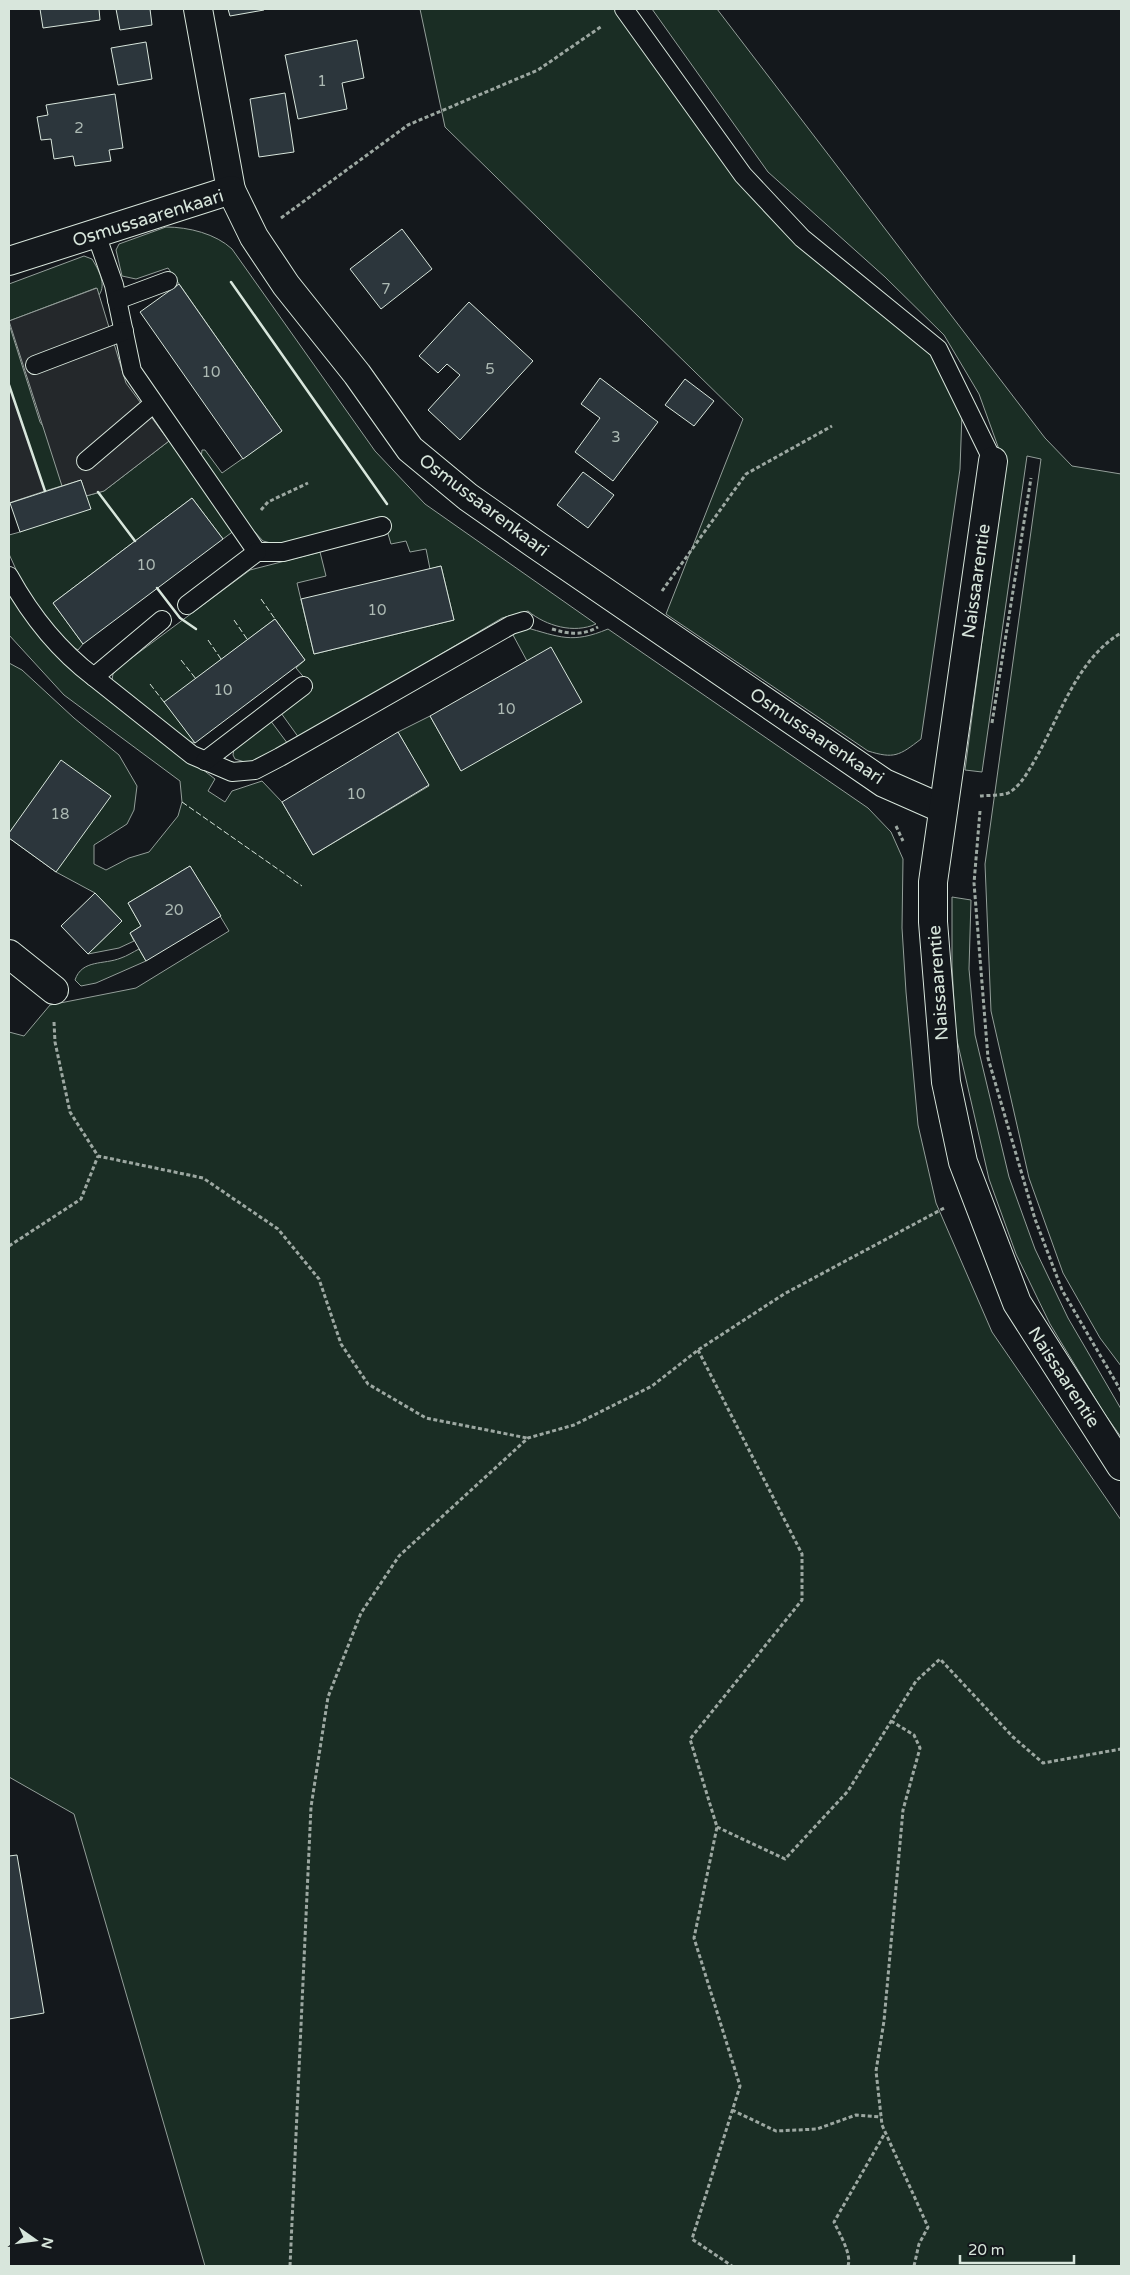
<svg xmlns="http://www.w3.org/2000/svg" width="1130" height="2275" viewBox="0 0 1130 2275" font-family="'Varela Round',sans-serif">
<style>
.green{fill:#1a2d24;stroke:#939e99}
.parking{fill:#24282b;stroke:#939e99}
.building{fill:#2c363c;stroke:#d8e6dc}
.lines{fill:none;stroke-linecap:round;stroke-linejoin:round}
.lane-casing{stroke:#d8e6dc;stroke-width:20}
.street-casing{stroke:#d8e6dc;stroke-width:30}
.path{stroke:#9da8a2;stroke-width:3;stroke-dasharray:4 2.5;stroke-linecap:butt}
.lane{stroke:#14181c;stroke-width:18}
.street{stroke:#14181c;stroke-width:28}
.fence{stroke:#d8e6dc;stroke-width:1;stroke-dasharray:6 2.5;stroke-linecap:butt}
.wall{stroke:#d8e6dc;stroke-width:2.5}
.labels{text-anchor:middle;stroke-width:4;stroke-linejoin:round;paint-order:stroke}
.number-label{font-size:15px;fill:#adbab4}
.street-label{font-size:18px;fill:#d8e6dc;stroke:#14181c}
</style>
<rect width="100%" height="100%" fill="#14181c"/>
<g class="green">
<path d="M420 9H617L739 181 935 354 962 413 960 469 921 739C899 756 894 759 868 751L666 614 743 419 445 127Z"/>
<path d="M652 9H717L1045 438 1072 466 1121 474V1366L1100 1338 1063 1273 1029 1178 991 1011 985 864 1041 459 1027 456 982 772 965 770 1005 466 979 394 944 335 885 277 768 172Z"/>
<path d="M166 227C189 227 216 234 232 249L375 451 425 504 596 624C574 634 546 626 528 611L502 618 299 738 281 713 313 688 296 668 305 660 275 619 165 702 195 743 188 741 112 680 113 674 122 665 250 570 320 552 326 576 297 583 314 654 454 620 441 566 430 569 426 549 410 552 406 541 391 544 384 520 279 545 263 541 253 530 201 459 202 450H205L222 473 282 431 168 268 136 279 122 276 116 250 119 244Z"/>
<path d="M84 256 92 259C98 269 107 284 99 295L96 288 9 321V284Z"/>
<path d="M9 324 40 422 81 480 45 491 9 385Z"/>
<path d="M169 441 235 530 223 539 192 498 53 603 83 644 78 650 70 645 28 596 9 554V535L20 532 86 496 104 491Z"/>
<path d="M9 592 66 665 215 779 208 791 225 802 232 791 262 781 282 802 313 855 429 786 398 732 430 716 461 771 527 661 513 635 518 629 524 627C560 637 572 644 608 629L868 808 891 832 903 859 902 928 906 992 918 1125 936 1203 992 1332 1121 1520V2266H205L74 1814 9 1777V1032L24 1036 50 1005 136 988 229 931 190 866 128 903 141 926 130 933 134 941 119 948 88 954 122 921 95 893 56 872 9 838V663L22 670 74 718 119 755 137 786 134 810 127 824 94 845V864L106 870 129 858 149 852 178 816 182 802 180 781 64 695 9 635Z"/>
<path d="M270 720 288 744 248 763 235 759 233 755 234 749Z"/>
<path d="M952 897 971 900 969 969 975 1035 1009 1177 1035 1249 1068 1318 1121 1409V1437L1104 1413 1050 1324 1016 1254 989 1179 956 1036 952 966Z"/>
<path d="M139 949 146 961 96 983 81 986 75 980C82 959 104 965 121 958 127 956 133 952 139 949Z"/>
</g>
<g class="parking">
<path d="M97 288 126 383 169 441 104 491 86 496 81 480 62 486 9 321Z"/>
<path d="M9 385 45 491 9 503Z"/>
</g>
<g class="building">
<path d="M40 9H99L100 20 43 28Z"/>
<path d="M116 9H150L152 25 120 30Z"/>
<path d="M228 9H264V10L230 16Z"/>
<path d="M357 40 364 78 342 83 347 109 298 119 285 55Z"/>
<path d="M146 42 152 79 118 85 111 48Z"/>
<path d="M285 93 294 152 259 157 250 99Z"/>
<path d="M115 94 123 148 109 150 111 161 75 166 73 156 54 159 51 139 41 140 37 117 48 115 46 105Z"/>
<path d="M402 229 432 269 381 309 350 269Z"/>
<path d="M179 284 282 431 243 459 140 312Z"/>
<path d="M469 302 533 361 460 440 428 410 460 375 447 364 438 373 419 356Z"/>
<path d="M600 378 658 422 613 481 575 452 600 418 581 404Z"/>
<path d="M685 379 714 401 694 426 665 405Z"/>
<path d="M583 472 614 495 588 528 557 505Z"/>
<path d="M81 480 91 509 20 532 10 503Z"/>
<path d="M192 498 223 539 83 644 53 603Z"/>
<path d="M441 566 454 620 314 654 301 599Z"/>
<path d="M275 619 305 660 195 743 164 702Z"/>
<path d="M551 647 582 702 461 771 430 716Z"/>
<path d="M398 732 429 785 313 855 282 802Z"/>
<path d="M61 760 111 796 56 872 9 838V833Z"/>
<path d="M190 866 221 916 146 961 130 933 141 926 128 903Z"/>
<path d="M95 893 122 921 88 954 61 926Z"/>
<path d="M17 1855 44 2013 9 2019V1856Z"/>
</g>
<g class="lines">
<g class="lane-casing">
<g id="lane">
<path d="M624 9 743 175 802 238 938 349 993 461"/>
<path d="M96 234 114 285 132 371 257 552H283L382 526"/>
<path d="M117 300 168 281"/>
<path d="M35 365 124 331"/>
<path d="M86 461 153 404"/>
<path d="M9 576C30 614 58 650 94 677L162 620"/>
<path d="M187 605 257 552"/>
<path d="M94 677 192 755 232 772 255 770 280 757 511 625 524 621"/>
<path d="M205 761 303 686"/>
</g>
</g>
<g class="street-casing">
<g id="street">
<path d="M198 9 231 190"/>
<path d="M9 261 231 190 254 237 286 285 357 374 410 449 468 497 535 544 884 783 943 809"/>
<path d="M993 461 933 882V922L946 1082 963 1162 1017 1303 1121 1466"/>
<path d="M9 954 54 990"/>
</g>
</g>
<g class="path">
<path d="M281 218 408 125 538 70 602 26"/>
<path d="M261 510 268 502 308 483"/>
<path d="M662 591 746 474 832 426"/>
<path d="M552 629C569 634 582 636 598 627"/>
<path d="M992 723 1031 478"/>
<path d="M980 796C988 795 1004 796 1010 792 1022 784 1029 770 1036 758 1060 716 1077 659 1121 633"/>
<path d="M980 811 974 883 988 1058 1035 1219 1062 1290 1121 1391"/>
<path d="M896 826 903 841"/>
<path d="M54 1022 55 1042 70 1112 98 1156 203 1178 278 1229 319 1279 341 1344 368 1384 426 1418 527 1438"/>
<path d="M9 1246 81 1199 98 1156"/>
<path d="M698 1350 802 1554V1600L690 1739 717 1827 694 1938 740 2086 692 2239 732 2266"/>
<path d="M891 1721 914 1735 920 1748 903 1810 884 2021 876 2071 882 2125 928 2227 919 2244 914 2266"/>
<path d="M717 1827 785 1859 848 1791 916 1681 940 1659 1013 1737 1043 1763 1121 1749"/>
<path d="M732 2110 776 2131 817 2129 856 2115 881 2117"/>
<path d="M290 2266 311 1807 328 1697 361 1613 399 1556 528 1438 574 1425 652 1386 698 1350 784 1294 946 1207"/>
<path d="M848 2266C852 2254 839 2233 834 2222L885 2133"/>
</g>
<use href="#lane" class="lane"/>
<use href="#street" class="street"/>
<g class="fence">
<path d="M261 599 275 619"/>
<path d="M234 620 247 639"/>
<path d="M208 640 221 659"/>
<path d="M181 660 196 679"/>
<path d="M150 684 164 702"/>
<path d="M182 802 302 886"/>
</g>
<g class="wall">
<path d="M231 282 387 504"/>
<path d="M9 385 45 491"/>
<path d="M98 492 135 541"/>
<path d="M157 588 180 618 196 629"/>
</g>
</g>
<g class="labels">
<g class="number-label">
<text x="322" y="86">1</text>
<text x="79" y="133">2</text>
<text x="386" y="294">7</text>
<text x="490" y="374">5</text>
<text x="211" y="377">10</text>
<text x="616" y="442">3</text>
<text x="146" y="570">10</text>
<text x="377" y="615">10</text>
<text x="223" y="695">10</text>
<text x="506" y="714">10</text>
<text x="356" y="799">10</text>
<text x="60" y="819">18</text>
<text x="174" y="915">20</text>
</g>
<g class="street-label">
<text transform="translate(148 218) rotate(-17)" y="6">Osmussaarenkaari</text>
<text transform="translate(484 505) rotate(37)" y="6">Osmussaarenkaari</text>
<text transform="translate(976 581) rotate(-82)" y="6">Naissaarentie</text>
<text transform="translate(817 736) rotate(34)" y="6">Osmussaarenkaari</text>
<text transform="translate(938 983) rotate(-94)" y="6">Naissaarentie</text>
<text transform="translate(1064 1377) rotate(57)" y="6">Naissaarentie</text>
</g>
</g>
<rect width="1130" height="2275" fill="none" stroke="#d8e6dc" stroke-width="20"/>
<g transform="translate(35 2240) rotate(104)" stroke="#14181c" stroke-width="4" paint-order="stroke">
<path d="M0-4L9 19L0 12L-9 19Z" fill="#d8e6dc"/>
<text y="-8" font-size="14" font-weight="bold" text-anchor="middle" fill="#d8e6dc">N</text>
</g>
<path d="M960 2255v8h114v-8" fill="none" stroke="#d8e6dc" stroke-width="2.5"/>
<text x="968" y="2255" font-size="15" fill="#d8e6dc" stroke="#14181c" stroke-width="4" paint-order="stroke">20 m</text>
</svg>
